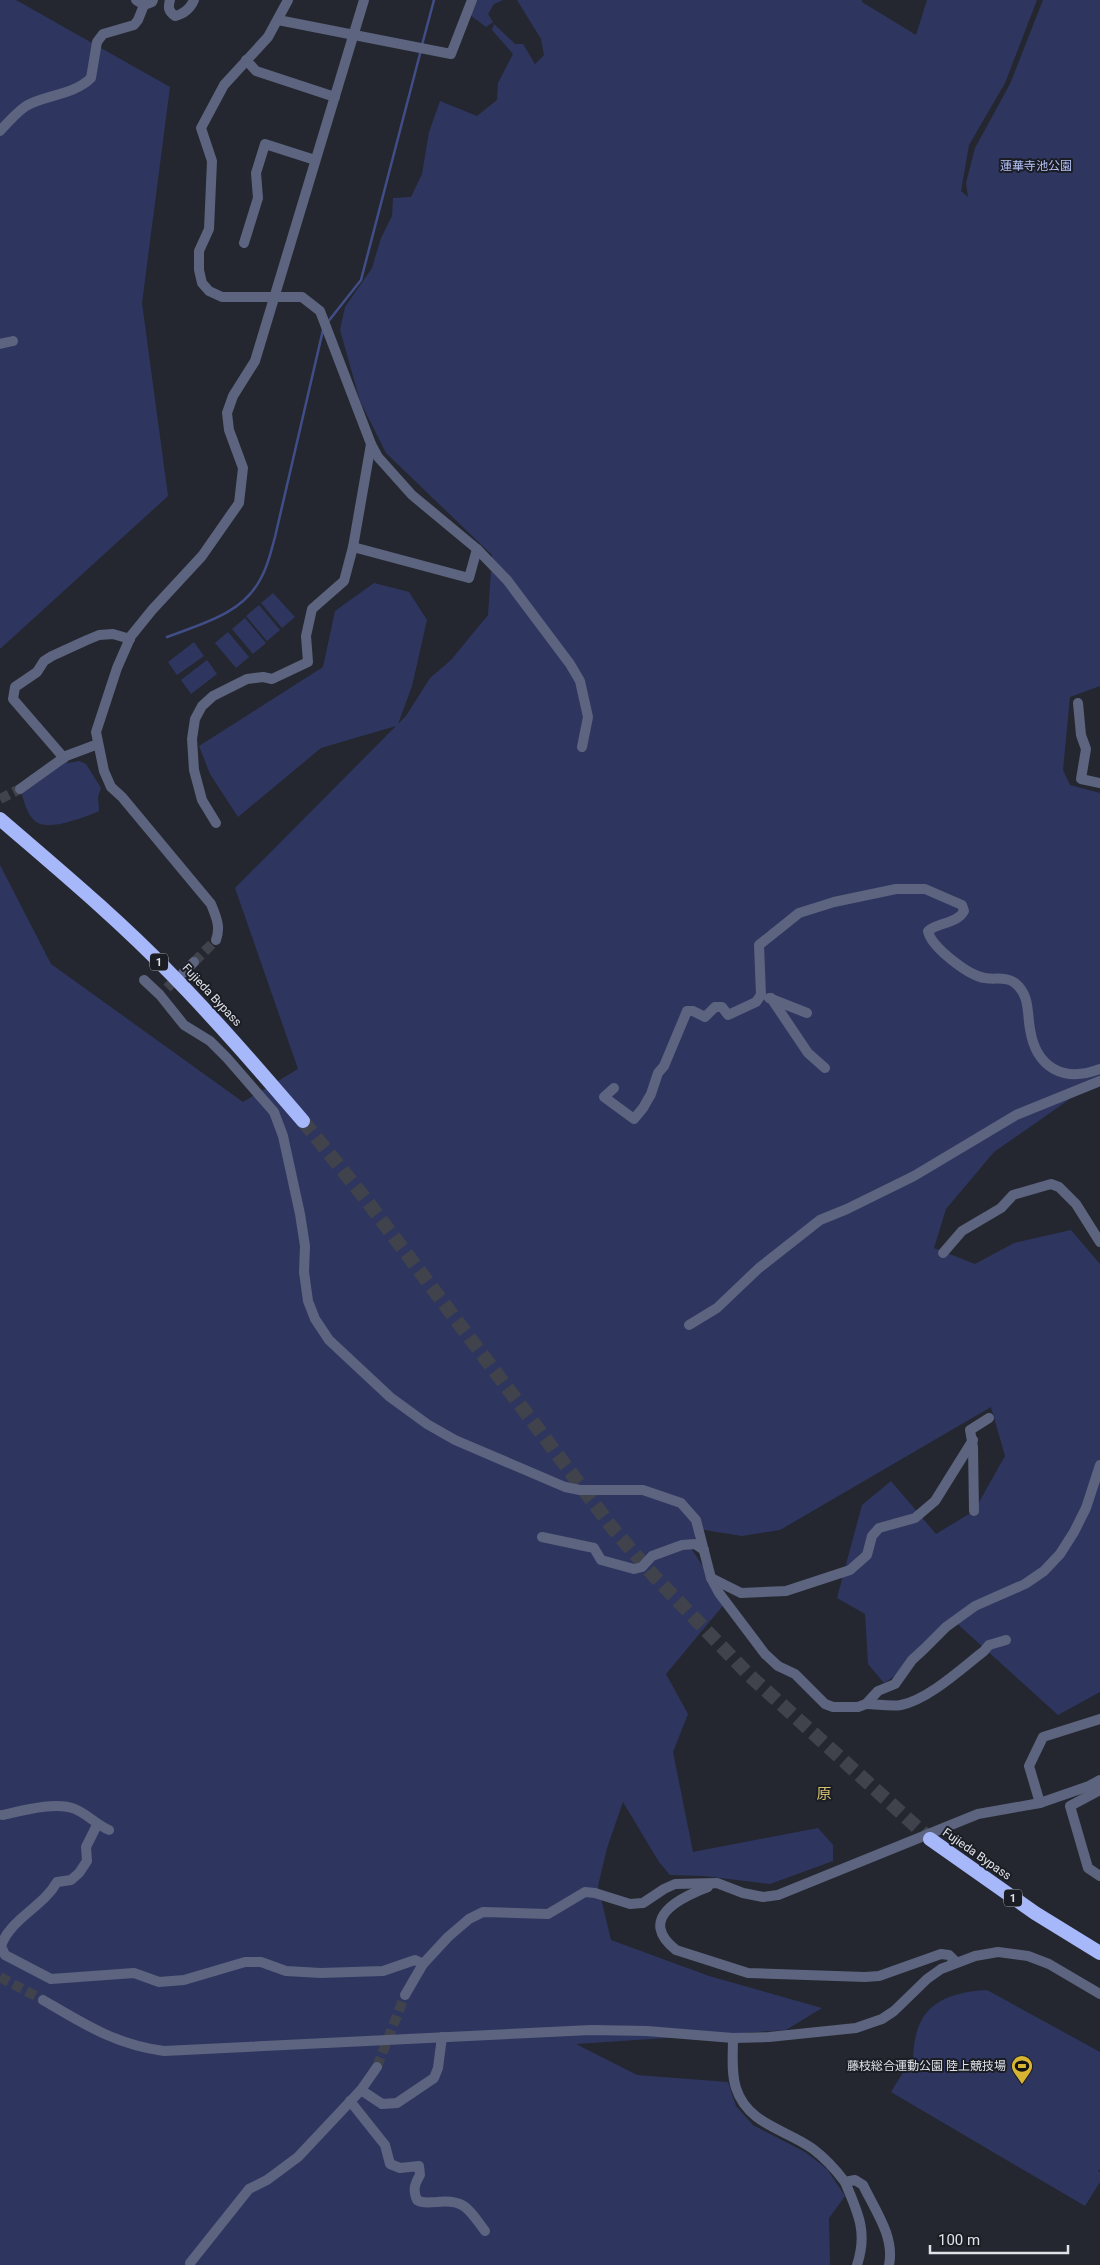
<svg xmlns="http://www.w3.org/2000/svg" width="1100" height="2265" viewBox="0 0 1100 2265" font-family="Roboto,'Noto Sans JP',sans-serif">
<style>
.green{fill:#2e3660}
.lines{fill:none;stroke-linecap:round;stroke-linejoin:round}
.stream{stroke:#414d87;stroke-width:2.5}
.minor-tunnel{stroke:#40434b;stroke-width:10;stroke-dasharray:10 5;stroke-linecap:butt}
.highway-tunnel{stroke:#40434b;stroke-width:14;stroke-dasharray:14 7;stroke-linecap:butt}
.minor{stroke:#5c647f;stroke-width:10}
.highway{stroke:#a6b7fa;stroke-width:14}
.labels{text-anchor:middle;stroke-width:4;stroke-linejoin:round;paint-order:stroke}
.shield{fill:#1b1d25;stroke:#a5a7ae;stroke-width:1}
.shield-label{font-size:11px;font-weight:bold;fill:#e0e2e8}
.park-label{font-size:12px;fill:#b2c0f5;stroke:#1b1d25}
.street-label{font-size:12px;fill:#e0e2e8;stroke:#1b1d25}
.poi-label{font-size:12px;fill:#e0e2e8;stroke:#1b1d25;text-anchor:end}
.quarter-label{font-size:15px;fill:#d5be71;stroke:#1b1d25}
</style>
<rect width="100%" height="100%" fill="#24272f"/>
<g class="green">
<path d="M0 0H16L170 87 142 303 168 496 0 649Z"/>
<path d="M476 0H503L494 4 488 14 493 22 486 27 470 15Z"/>
<path d="M517 0H862V2L916 35 927 0H1037L1005 83 969 145 961 191 968 197 966 183 975 148 1010 84 1043 0H1100V686L1070 697 1063 770 1070 785 1100 793V1078L994 1152 946 1209 934 1248 975 1264 1014 1243 1071 1230 1100 1264V1692L1058 1715 953 1620 901 1672 884 1683 868 1664 865 1614 837 1598 862 1505 891 1481 936 1534 974 1511 1005 1456 991 1407 780 1530 742 1536 698 1529 691 1548 726 1602 666 1674 688 1714 673 1752 693 1852 818 1828 833 1845V1861L770 1884 704 1876 670 1875 659 1862 623 1802 607 1848 598 1886 611 1940 709 1976 822 2008 786 2030 576 2044 637 2075 728 2082 736 2106 753 2125 805 2152 827 2169 845 2196 829 2218 830 2265H0V865L51 964 243 1102 298 1069 235 888 396 726 321 748 238 817 210 774 199 746 323 667 335 611 374 583 409 592 427 620 412 686 398 724 406 716 430 678 451 660 488 615 492 555 386 453 360 401 340 330 345 307 372 268 381 238 392 216 393 198 411 197 422 174 429 132 440 101 477 116 497 100 498 83 513 54 492 30 494 24 515 44H523L535 64 544 55 541 39Z"/>
<path d="M273 593 295 617 282 628 261 603Z"/>
<path d="M259 605 280 630 267 641 246 616Z"/>
<path d="M245 618 266 643 253 654 232 629Z"/>
<path d="M228 632 249 657 236 668 215 643Z"/>
<path d="M194 642 204 656 177 675 168 662Z"/>
<path d="M207 660 217 674 191 694 181 680Z"/>
<path d="M79 761 86 764 101 788 98 797 99 811C86 817 52 830 38 823 27 817 24 800 20 789L30 775 58 762 68 763Z"/>
<path d="M987 1990 1100 2052V2169L1098 2171 1100 2172V2182L1085 2206 891 2092 908 2064 913 2066C912 2012 935 1993 987 1990Z"/>
</g>
<g class="lines">
<g class="stream">
<path d="M422 45 434 0"/>
<path d="M327 323 361 280 421 50"/>
<path d="M167 637C201 624 243 614 261 578 268 566 271 551 275 537L323 330"/>
</g>
<g class="minor-tunnel">
<path d="M0 799 20 789"/>
<path d="M194 962 216 940"/>
<path d="M167 988 180 975"/>
<path d="M0 1977 43 2000"/>
<path d="M377 2067 405 1995"/>
</g>
<path class="highway-tunnel" d="M303 1121 364 1197 614 1530 654 1576 749 1675 930 1839"/>
<g class="minor">
<path d="M136 0 144 5 152 2 153 0"/>
<path d="M170 0C168 7 168 11 175 16 184 14 190 9 194 0"/>
<path d="M288 0 268 37 224 85 201 128 212 161 209 229 199 251V270L202 283 209 291 222 297H302L320 311 371 444 378 457 412 495 477 549 507 580 570 664 580 681 588 717 582 747"/>
<path d="M278 20 451 54 472 0"/>
<path d="M246 60 256 71 335 97"/>
<path d="M0 131C8 122 16 113 26 106 44 95 74 95 91 78L97 42 103 34 134 25 138 20 144 5"/>
<path d="M244 243 258 198 256 173 265 144 315 160"/>
<path d="M0 344 13 341"/>
<path d="M353 547 469 578 477 549"/>
<path d="M1078 703 1081 735 1086 749 1081 779 1100 783"/>
<path d="M64 758 13 699 15 687 37 672 44 661 52 656 87 640 99 635 113 634 130 639"/>
<path d="M20 789 66 756 98 744"/>
<path d="M216 823 202 800 194 770 192 739 195 719 202 706 213 696 247 679 263 677 272 679 308 662 306 636 312 609 344 581 353 547 371 444"/>
<path d="M216 940C221 926 216 917 211 904L122 797 111 787 104 771 96 732 117 668 131 636 152 610 202 556 239 503 243 468 229 430 227 413 233 396 255 361 364 0"/>
<path d="M183 973 194 962"/>
<path d="M144 980 160 995 184 1025 210 1041 227 1058 274 1112 283 1136 300 1214 305 1246 304 1272 308 1301 315 1319 329 1340 390 1397 427 1424 455 1440 565 1487 580 1490H643L681 1503 696 1520 711 1578 719 1593 765 1654 778 1666 795 1674 825 1704 833 1707H858L866 1704 878 1691 895 1684 912 1660 924 1649 946 1627 975 1606 1025 1584 1044 1571 1060 1554 1074 1532 1086 1508 1100 1465"/>
<path d="M769 998 807 1013"/>
<path d="M771 998 808 1053 825 1068"/>
<path d="M614 1088 604 1097 634 1119 643 1108 651 1094 658 1073 664 1066 687 1011H693L705 1017 715 1007H722L728 1015 756 1002 761 995 759 945 799 913 834 902 896 889H925L962 905 964 911C957 924 939 922 928 931 931 947 969 976 985 978 995 980 1006 976 1015 983 1030 995 1027 1013 1030 1029 1036 1068 1064 1083 1100 1069"/>
<path d="M943 1253 962 1231 1001 1208 1013 1195 1051 1184 1059 1187 1076 1204 1100 1242"/>
<path d="M689 1325 717 1308 759 1268 820 1220 847 1209 914 1176 1016 1115 1100 1081"/>
<path d="M974 1511 973 1447 970 1430 989 1418"/>
<path d="M542 1537 594 1548 601 1560 634 1569 642 1567 652 1556 682 1545 695 1544 704 1550"/>
<path d="M711 1578 741 1593 786 1591 850 1570 867 1555 872 1536 879 1528 915 1518 935 1501 973 1440"/>
<path d="M866 1704C877 1704 891 1707 901 1705 929 1699 961 1669 984 1651L989 1645 1006 1640"/>
<path d="M1100 1790 1070 1806 1088 1868 1100 1876"/>
<path d="M1040 1803 1029 1766 1043 1737 1100 1719"/>
<path d="M2 1815C21 1811 56 1801 75 1809 87 1814 97 1825 109 1830"/>
<path d="M97 1825 86 1847 87 1861 79 1873 71 1880 57 1882C43 1907 10 1919 1 1946L5 1955 51 1979 134 1973 159 1982 184 1980 245 1962H261L286 1971 321 1973 383 1971 415 1960 423 1964 448 1937 469 1919 483 1912 548 1914 585 1892 595 1893 630 1904 643 1903 664 1889 675 1884 717 1883 743 1893 763 1897 778 1895 978 1814 1040 1803 1089 1786 1100 1780"/>
<path d="M708 1887C679 1898 637 1919 676 1950L748 1973 865 1977 879 1976 941 1954 949 1955 956 1962"/>
<path d="M405 1995 423 1964"/>
<path d="M43 2000C84 2024 116 2045 164 2051L591 2030 647 2031 733 2038 769 2037 856 2028 882 2019 894 2011 927 1979 941 1969 975 1956 998 1952 1028 1956 1049 1964 1100 1994"/>
<path d="M733 2038C733 2054 731 2073 736 2088 748 2125 786 2129 813 2149 825 2158 836 2170 845 2182L855 2180 863 2185C875 2210 895 2237 889 2265"/>
<path d="M361 2090 382 2104 397 2103 434 2078 438 2068 442 2037"/>
<path d="M350 2101 385 2145 390 2164 400 2168 419 2166 420 2175C414 2185 413 2190 417 2200 423 2204 430 2202 437 2202 466 2199 469 2210 485 2231"/>
<path d="M845 2182C858 2213 868 2232 857 2265"/>
<path d="M190 2263 249 2189 267 2180 298 2157 361 2090 377 2067"/>
</g>
<g class="highway">
<path d="M0 819C58 869 118 919 171 974 217 1021 260 1071 303 1121"/>
<path d="M930 1839 1035 1913 1100 1953"/>
</g>
</g>
<defs>
<g id="stadium-pin" transform="scale(1.125)"><path d="M0 17L-7.5 6A9.5 9.5 0 1 1 7.5 6Z" fill="#d7b434" stroke="#1b1d25"/><path d="M0-5a6.5 5 0 1 0 0 10a6.5 5 0 1 0 0-10ZM-3.5-1.8h7v3.6h-7Z" fill="#111"/></g>
</defs>
<g fill-rule="evenodd">
<use href="#stadium-pin" x="1022" y="2066"/>
</g>
<g class="labels">
<g class="shield">
<rect x="150" y="953.5" width="18" height="17" rx="4"/>
<rect x="1004" y="1889.5" width="18" height="17" rx="4"/>
</g>
<g class="shield-label">
<text x="159" y="966">1</text>
<text x="1013" y="1902">1</text>
</g>
<g class="park-label">
<text x="1036" y="170">蓮華寺池公園</text>
</g>
<g class="street-label">
<text transform="translate(212 995) rotate(47)" y="4">Fujieda Bypass</text>
<text transform="translate(977 1854) rotate(35)" y="4">Fujieda Bypass</text>
</g>
<g class="poi-label">
<text x="1006" y="2070">藤枝総合運動公園 陸上競技場</text>
</g>
<g class="quarter-label">
<text x="824" y="1799">原</text>
</g>
</g>
<path d="M930 2245v8h138v-8" fill="none" stroke="#e0e2e8" stroke-width="2.5"/>
<text x="938" y="2245" font-size="15" fill="#e0e2e8" stroke="#1b1d25" stroke-width="4" paint-order="stroke">100 m</text>
</svg>
